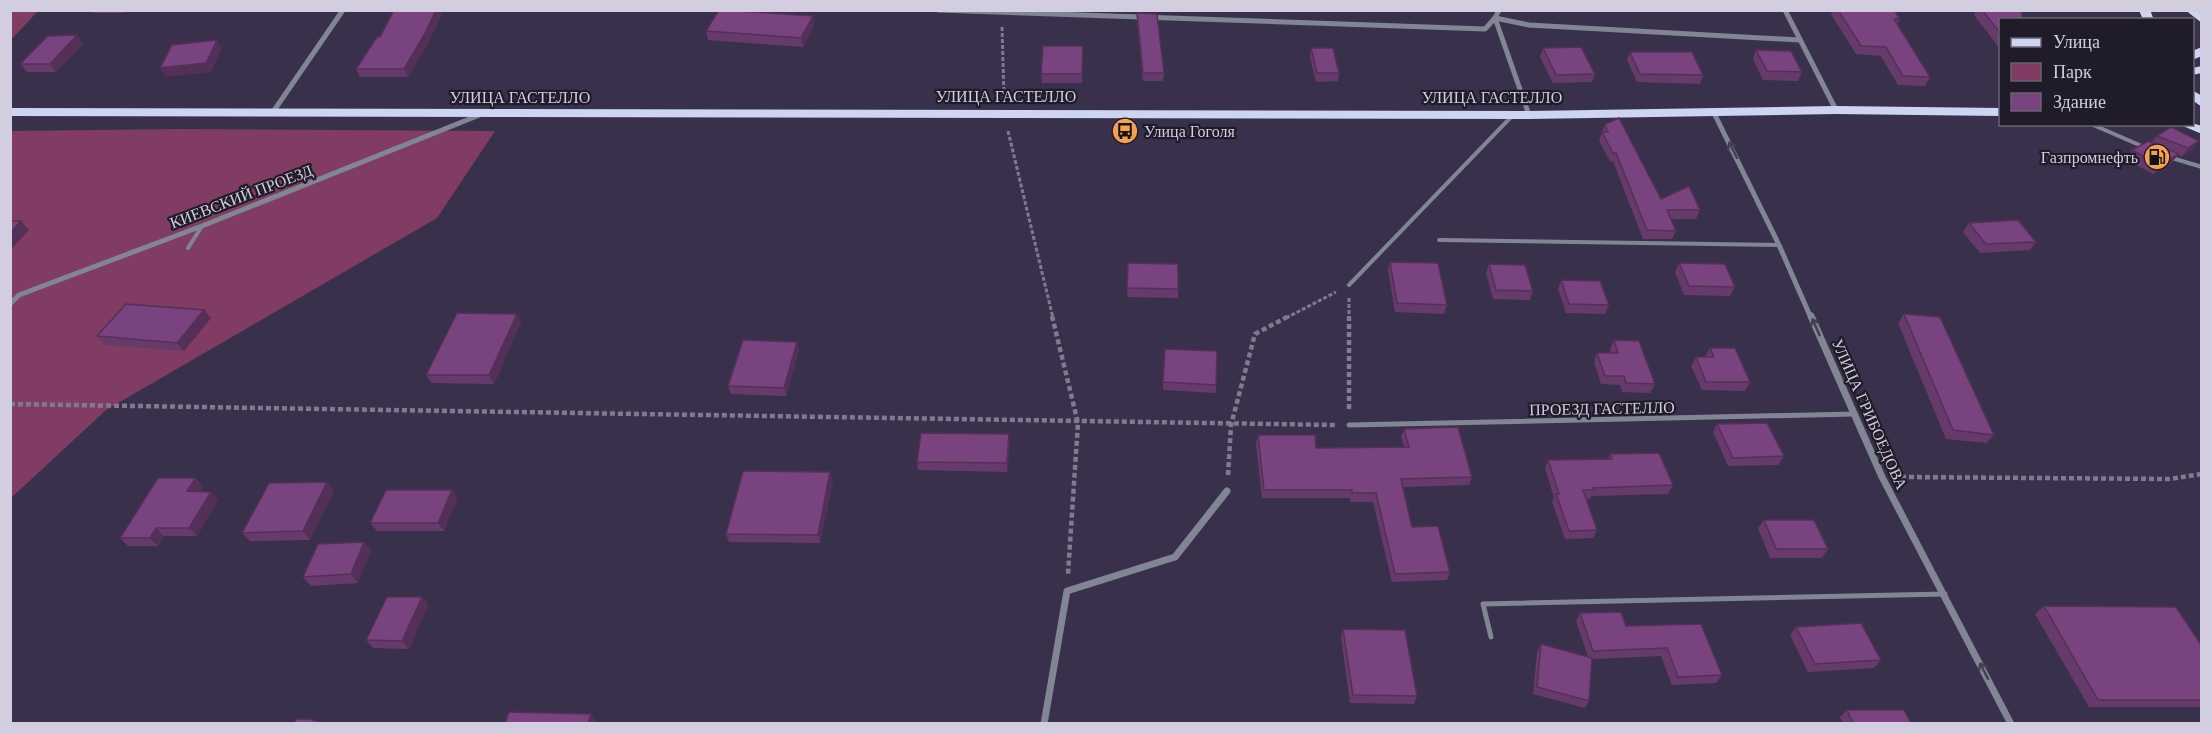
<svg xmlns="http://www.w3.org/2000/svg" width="2212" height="734" viewBox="0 0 2212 734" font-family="'Times New Roman',serif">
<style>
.green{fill:#803c62}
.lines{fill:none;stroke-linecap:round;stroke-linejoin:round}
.path-far1{stroke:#807a90;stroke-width:3;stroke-dasharray:4 2;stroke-linecap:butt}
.path{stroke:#807a90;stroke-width:4.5;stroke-dasharray:5 3;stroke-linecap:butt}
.lane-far1{stroke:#828694;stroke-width:4}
.lane{stroke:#828694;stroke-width:5}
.street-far1{stroke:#828694;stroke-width:5}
.street{stroke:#828694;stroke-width:7}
.primary{fill:#cdd5f2;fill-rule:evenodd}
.wall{fill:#673a6c}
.shaded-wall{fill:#542f58}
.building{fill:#78437e;stroke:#542f58;stroke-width:1.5}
.oneway{stroke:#42404e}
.labels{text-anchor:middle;stroke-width:4.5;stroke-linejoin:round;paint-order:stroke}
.street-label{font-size:16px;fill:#d3cedf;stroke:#1f1b28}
.poi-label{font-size:16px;fill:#d3cedf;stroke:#1f1b28;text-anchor:start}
</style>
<rect width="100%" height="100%" fill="#39314c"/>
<g class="green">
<path d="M11 10 38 11 11 40 10 11Z"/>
<path d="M180 129 495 131 437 218 106 410 11 498V131Z"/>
</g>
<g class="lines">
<g class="path-far1">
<path d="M1002 27 1004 97"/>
<path d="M1008 131 1053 318"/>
<path d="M1349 298V318"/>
<path d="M1286 318 1336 292"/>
</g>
<g class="path">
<path d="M1052 316 1078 423 1068 574"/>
<path d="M1349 316V411"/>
<path d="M10 404 1335 425"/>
<path d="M1228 475 1231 425 1255 334 1289 316"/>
<path d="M1901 477 2169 479 2202 474"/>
</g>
<g class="lane-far1">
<path d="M2091 124 2144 147"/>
<path d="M2172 158 2202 167"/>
<path d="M1439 240 1779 245"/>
<path d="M188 248 202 226"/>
<path d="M1349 285 1512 116"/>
</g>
<g class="lane">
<path d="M1349 425 1854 414"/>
<path d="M1491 637 1483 604 1945 594"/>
</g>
<g class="street-far1">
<path d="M938 10 1485 29 1495 18 1529 25 1799 40"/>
<path d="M1499 10 1495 18 1529 115"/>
<path d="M1785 10 1836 110"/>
<path d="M1713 111 1779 245 1811 318"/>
<path d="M273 112 343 10"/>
<path d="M10 304 19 295 202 226 482 114"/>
</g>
<g class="street">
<path d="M1811 316 1882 477 2011 724"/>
<path d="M1044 724 1067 591 1175 557 1227 491"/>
</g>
<g class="primary">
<path d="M2139 10H2150L2154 20H2143Z"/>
<path d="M2185 10H2197L2202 14V23Z"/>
<path d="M2202 47V56L2192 60V51Z"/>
<path d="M2202 66V73L2192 75V68Z"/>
<path d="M2192 90 2202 96V107L2192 100Z"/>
<path d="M1836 106 2000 108V116L1836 114 1529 119 10 116V108L1529 111Z"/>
<path d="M2192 123 2202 126V134L2178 124Z"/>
</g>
</g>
<g class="wall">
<path d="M92 10H126L123 13H94Z"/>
<path d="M394 10H444L428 43 408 77H360L356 69 380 37Z"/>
<path d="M1833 10H1894L1900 19 1897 25 1930 77 1925 86 1898 85 1881 56 1856 54 1831 14Z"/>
<path d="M1977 10H2021L2001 20V50L1974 15Z"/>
<path d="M1137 13 1164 73 1163 81H1143L1137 22Z"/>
<path d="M814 25 803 47 708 40 706 31Z"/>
<path d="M77 35 83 44 56 72H27L20 64Z"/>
<path d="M1083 46 1082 83H1042L1041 74Z"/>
<path d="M1311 48 1339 73 1338 81 1316 82 1310 57Z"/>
<path d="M1543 48 1595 74 1592 82 1553 83 1540 57Z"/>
<path d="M1756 50 1802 72 1798 81 1763 80 1753 59Z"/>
<path d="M1630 52 1703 75 1700 84 1637 82 1627 60Z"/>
<path d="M1605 124 1661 199 1700 210 1696 219H1671L1676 231 1672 239H1643L1613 161H1610L1599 141Z"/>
<path d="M2157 136 2199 141 2192 150 2181 157 2178 155 2172 162 2153 174 2125 159 2132 150 2152 142Z"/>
<path d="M1969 223 2036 242 2030 250 1980 253 1963 232Z"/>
<path d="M1390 262 1447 305 1444 314 1395 312 1388 270Z"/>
<path d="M1128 263 1178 289V298L1127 297Z"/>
<path d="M1679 263 1735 287 1730 296 1684 295 1675 272Z"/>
<path d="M1489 264 1533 291 1530 300 1493 299 1486 273Z"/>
<path d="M1561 280 1609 305 1605 314 1566 313 1558 289Z"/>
<path d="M517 314 521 322 494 384 432 383 426 375Z"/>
<path d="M1904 314 1994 435 1986 443 1946 439 1898 323Z"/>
<path d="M211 318 184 351 105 345 97 336Z"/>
<path d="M1614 340 1655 384 1650 393 1622 392 1620 385 1601 384 1594 362 1597 353H1611L1610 349Z"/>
<path d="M1710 348 1750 382 1745 391 1702 390 1691 366 1696 357H1705Z"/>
<path d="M1165 349 1216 385V393L1163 390Z"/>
<path d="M799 350 786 396 731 394 728 386Z"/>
<path d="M1717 424 1784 456 1778 465 1728 466 1713 432Z"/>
<path d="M1404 429 1472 477 1469 485 1403 487 1412 527 1450 572 1447 580 1392 582 1373 502H1350V498H1262L1256 444 1258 435 1316 448 1404 447 1401 437Z"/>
<path d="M1010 443 1007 472 918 470 917 462Z"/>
<path d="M1610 454 1673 485 1668 494 1591 496 1590 499H1586L1597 530 1593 538 1565 539 1552 502 1554 498 1545 468 1548 460 1608 459Z"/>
<path d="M196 478 203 486 200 492 218 500 197 536H164L158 546H128L120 538Z"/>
<path d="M833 481 820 543 729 542 726 534Z"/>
<path d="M327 482 334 491 310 540 250 541 242 533Z"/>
<path d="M452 490 457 499 444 531H377L370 523Z"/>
<path d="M1764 520 1828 549 1822 558H1770L1758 528Z"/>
<path d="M364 542 371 550 358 583 311 586 303 577Z"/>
<path d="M422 597 428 605 409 649 373 648 366 640Z"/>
<path d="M2044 606 2202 646V707H2089L2035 614Z"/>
<path d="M1580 613 1626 626 1722 675 1716 683 1672 685 1661 656 1592 659 1589 701 1585 708 1533 694 1537 652 1541 644 1588 657 1576 621Z"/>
<path d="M1796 627 1881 660 1874 668 1808 672 1790 635Z"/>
<path d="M1343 629 1417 696 1414 704 1350 703 1341 637Z"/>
<path d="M1847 710 1911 723H1843L1840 717Z"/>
</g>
<g class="shaded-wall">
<path d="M436 10H444L428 43 408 77 404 69Z"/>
<path d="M813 16 814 25 803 47 801 38Z"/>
<path d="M77 35 83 44 56 72 50 64Z"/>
<path d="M217 40 222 49 211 72 166 77 160 68Z"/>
<path d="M2199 141 2192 150 2181 157 2188 148Z"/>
<path d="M2179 154 2172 162 2153 174 2160 165Z"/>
<path d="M21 221 29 230 10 250V233Z"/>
<path d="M204 310 211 318 184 351 177 343Z"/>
<path d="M517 314 521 322 494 384 489 375Z"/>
<path d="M797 342 799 350 786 396 784 388Z"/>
<path d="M1009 434 1010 443 1007 472V463Z"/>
<path d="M830 472 833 481 820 543 818 535Z"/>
<path d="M196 478 203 486 195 500 187 491Z"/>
<path d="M327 482 334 491 310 540 303 531Z"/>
<path d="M452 490 457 499 444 531 438 523Z"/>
<path d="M211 492 218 500 197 536 189 528Z"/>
<path d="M156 528 164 536 158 546 150 538Z"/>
<path d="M364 542 371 550 358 583 351 574Z"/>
<path d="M422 597 428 605 409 649 402 641Z"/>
<path d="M591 714 596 721 595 723H588Z"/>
</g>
<g class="building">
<path d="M394 10H436L424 35 404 69H356L377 37H380Z"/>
<path d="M719 10H724L813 16 801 38 706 31Z"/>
<path d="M1838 10H1894L1900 19H1894L1930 77 1903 76 1886 47 1861 46Z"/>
<path d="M1982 10H2021L2023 20H2001V34Z"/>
<path d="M1137 13 1157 14 1164 73H1143Z"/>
<path d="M77 35 50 64H20L48 36Z"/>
<path d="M217 40 206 63 160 68 172 45Z"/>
<path d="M1043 46H1083L1082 74H1041Z"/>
<path d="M1581 47 1595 74 1556 75 1543 48Z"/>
<path d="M1311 48H1333L1339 73H1317Z"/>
<path d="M1756 50 1791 51 1802 72 1767 71Z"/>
<path d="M1630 52H1692L1703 75 1640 74Z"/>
<path d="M1619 118 1661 199 1689 186 1700 210H1667L1676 231 1647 230 1616 153H1613L1602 132H1608L1605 124Z"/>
<path d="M2171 127 2199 141 2188 148 2157 136Z"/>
<path d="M2148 141 2179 154 2160 165 2132 150Z"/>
<path d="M2018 220 2036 242 1986 244 1969 223Z"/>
<path d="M10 221H21L10 233Z"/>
<path d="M1390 262 1438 263 1447 305 1397 303Z"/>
<path d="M1128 263 1178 264V289L1127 288Z"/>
<path d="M1679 263 1725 264 1735 287 1689 286Z"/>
<path d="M1489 264 1525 265 1533 291 1496 290Z"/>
<path d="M1561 280 1600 281 1609 305 1569 304Z"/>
<path d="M126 304 204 310 177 343 97 336Z"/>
<path d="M457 313 517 314 489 375H426Z"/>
<path d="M1904 314 1940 317 1994 435 1953 430Z"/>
<path d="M743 340 797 342 784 388 728 386Z"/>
<path d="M1614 340 1639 341 1655 384 1626 383 1624 376H1605L1597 353H1618Z"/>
<path d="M1710 348H1735L1750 382H1706L1696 357H1714Z"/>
<path d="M1165 349 1217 351 1216 385 1163 382Z"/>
<path d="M1767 423 1784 456 1733 458 1717 424Z"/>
<path d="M1458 427 1472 477 1401 479 1412 527 1438 526 1450 572 1395 574 1376 493H1352V490H1264L1258 435H1315L1316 448 1409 447 1404 429Z"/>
<path d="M921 433 1009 434 1007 463 917 462Z"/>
<path d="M1659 453 1673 485 1593 488 1594 490H1583L1597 530 1569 531 1556 494H1559L1548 460 1612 459 1610 454Z"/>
<path d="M743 471 830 472 818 535 726 534Z"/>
<path d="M158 478H196L187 491 211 492 189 528H156L150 538H120Z"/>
<path d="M327 482 303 531 242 533 269 483Z"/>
<path d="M386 490H452L438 523H370Z"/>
<path d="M1764 520H1814L1828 549H1776Z"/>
<path d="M364 542 351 574 303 577 318 544Z"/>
<path d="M387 597H422L402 641 366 640Z"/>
<path d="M2044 606 2176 607 2202 646V700H2098Z"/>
<path d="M1621 612 1626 626 1701 624 1722 675 1678 677 1667 648 1593 651 1580 613Z"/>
<path d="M1861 623 1881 660 1815 664 1796 627Z"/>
<path d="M1343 629 1405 630 1417 696 1353 695Z"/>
<path d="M1541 644 1592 658 1589 701 1537 687Z"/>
<path d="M1847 710H1904L1911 723H1853Z"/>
<path d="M509 712 591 714 588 723H505Z"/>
<path d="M296 719H310L321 723H294Z"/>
</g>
<defs><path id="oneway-shaft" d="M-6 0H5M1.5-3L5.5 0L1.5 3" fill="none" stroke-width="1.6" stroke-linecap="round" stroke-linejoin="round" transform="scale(1.5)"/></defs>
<g class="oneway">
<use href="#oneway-shaft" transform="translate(1733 150) rotate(-116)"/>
<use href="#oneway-shaft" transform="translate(1816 327) rotate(-114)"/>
<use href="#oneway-shaft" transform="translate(1984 671) rotate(-117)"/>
</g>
<defs>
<g id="bus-disc" transform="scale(1.35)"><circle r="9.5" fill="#f8a14b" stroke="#1f1b28"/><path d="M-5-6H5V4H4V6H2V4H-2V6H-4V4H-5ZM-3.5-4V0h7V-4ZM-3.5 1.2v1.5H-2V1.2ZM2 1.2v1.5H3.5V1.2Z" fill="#111"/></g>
<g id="fuel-disc" transform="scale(1.35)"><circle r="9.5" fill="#f8a14b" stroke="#1f1b28"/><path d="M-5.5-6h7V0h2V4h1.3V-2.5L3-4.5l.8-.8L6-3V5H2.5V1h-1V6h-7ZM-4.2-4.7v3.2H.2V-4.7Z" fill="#111"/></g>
</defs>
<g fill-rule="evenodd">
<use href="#bus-disc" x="1125" y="131"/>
<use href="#fuel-disc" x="2157" y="157"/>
</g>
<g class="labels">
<g class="street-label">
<text x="1006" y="102">УЛИЦА ГАСТЕЛЛО</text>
<text x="520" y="103">УЛИЦА ГАСТЕЛЛО</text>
<text x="1492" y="103">УЛИЦА ГАСТЕЛЛО</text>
<text transform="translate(241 196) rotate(-21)" y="6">КИЕВСКИЙ ПРОЕЗД</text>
<text transform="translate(1602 408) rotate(-1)" y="6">ПРОЕЗД ГАСТЕЛЛО</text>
<text transform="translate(1870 414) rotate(66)" y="6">УЛИЦА ГРИБОЕДОВА</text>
</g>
<g class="poi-label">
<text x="1144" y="137">Улица Гоголя</text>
<text x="2138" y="163" text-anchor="end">Газпромнефть</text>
</g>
</g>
<rect width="2212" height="734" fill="none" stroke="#d3cedf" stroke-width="24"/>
<rect x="1999" y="18" width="195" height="108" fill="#1f1b28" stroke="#676371" stroke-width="1.5"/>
<rect x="2011" y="38" width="30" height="9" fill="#cdd5f2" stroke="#676371" stroke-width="1.5"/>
<text x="2053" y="48" font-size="18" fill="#d3cedf">Улица</text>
<rect x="2011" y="63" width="30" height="18" fill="#803c62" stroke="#676371" stroke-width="1.5"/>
<text x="2053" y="78" font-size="18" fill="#d3cedf">Парк</text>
<rect x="2011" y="93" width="30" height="18" fill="#78437e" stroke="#676371" stroke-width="1.5"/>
<text x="2053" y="108" font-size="18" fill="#d3cedf">Здание</text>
</svg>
